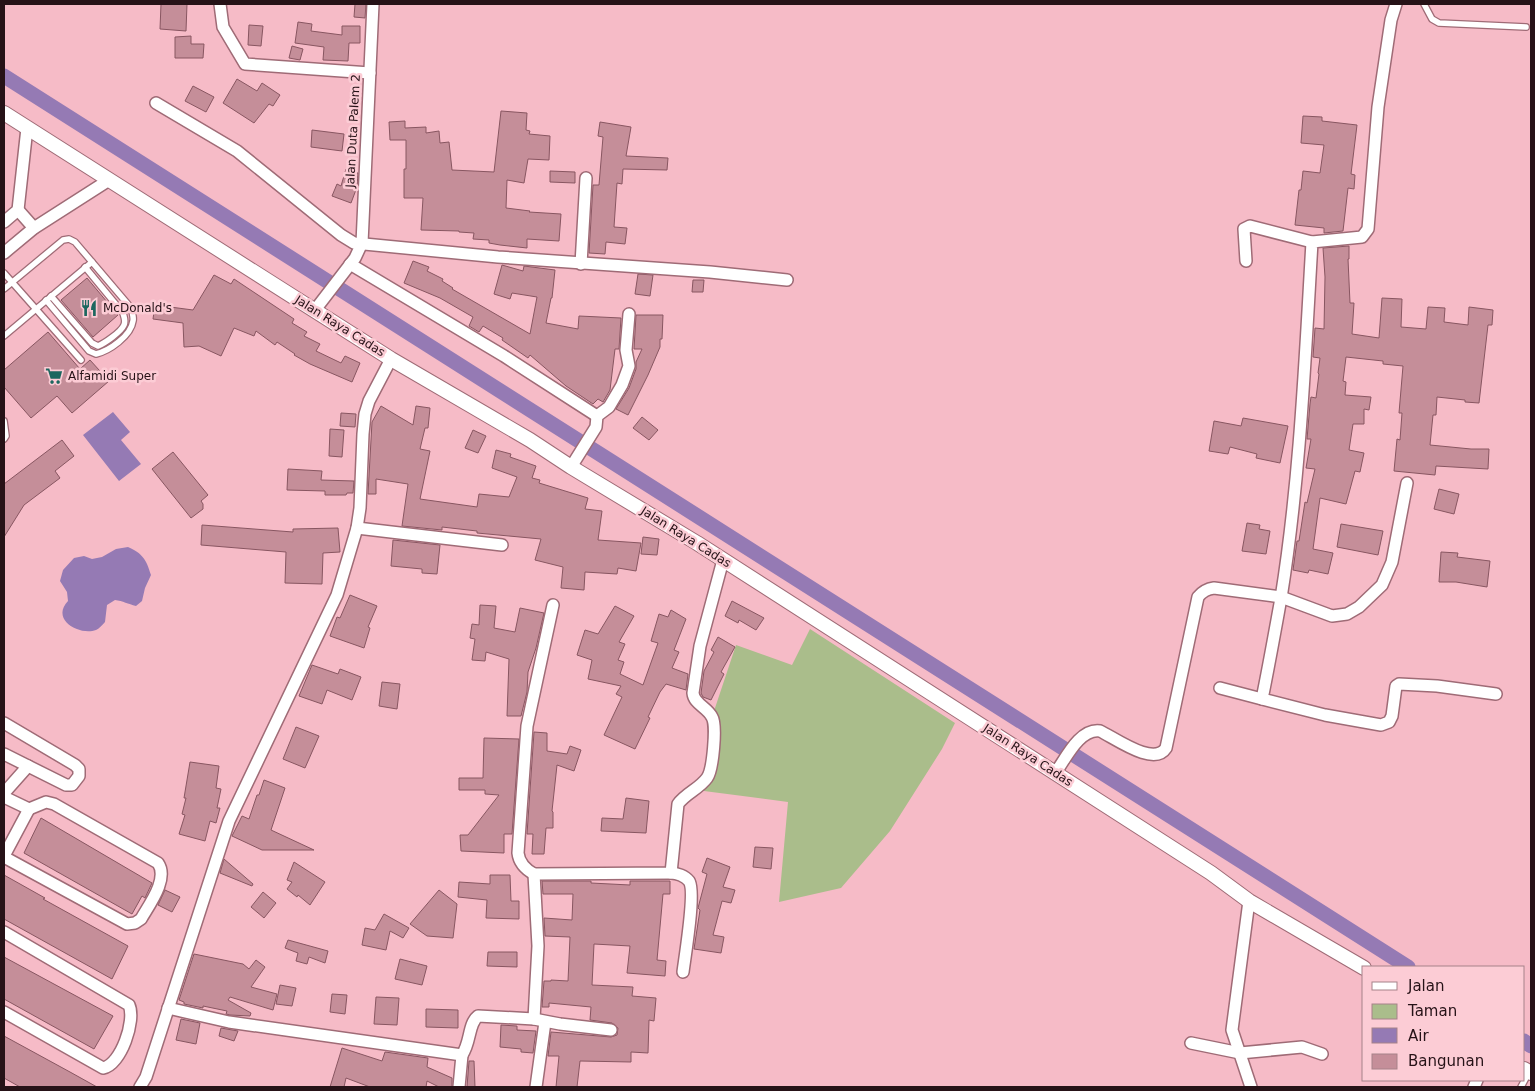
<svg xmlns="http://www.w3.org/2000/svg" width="1535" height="1091" viewBox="0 0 1535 1091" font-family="'DejaVu Sans',sans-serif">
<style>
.green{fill:#aabd8b}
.water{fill:#957ab4}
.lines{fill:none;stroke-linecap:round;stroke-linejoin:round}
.canal{stroke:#957ab4;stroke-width:15}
.building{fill:#c58e99;stroke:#885661}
.service-casing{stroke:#9f6b76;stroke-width:8}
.minor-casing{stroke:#9f6b76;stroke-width:14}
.tertiary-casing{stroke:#9f6b76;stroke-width:16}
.service{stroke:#fff;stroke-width:5.5}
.minor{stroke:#fff;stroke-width:11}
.tertiary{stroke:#fff;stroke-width:14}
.labels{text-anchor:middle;stroke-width:5;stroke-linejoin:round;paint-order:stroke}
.street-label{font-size:12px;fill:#261217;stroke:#fcccd5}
.poi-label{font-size:12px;fill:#261217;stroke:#fcccd5;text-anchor:start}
</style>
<rect width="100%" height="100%" fill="#f6bbc7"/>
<path class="green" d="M810 629 955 723 942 749 890 831 841 888 779 902 788 802 704 791 710 723 736 645 792 665Z"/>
<g class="water">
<path d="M113 412 130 432 121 440 141 464 119 481 83 435Z"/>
<path d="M128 547C143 554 146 559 151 575L145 588 142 601 136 606C128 604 123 601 115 600L107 605 105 622C102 625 99 629 96 630 80 636 50 620 68 601L67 592 60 581 63 570 74 558 84 556 92 559 102 557 116 549Z"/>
</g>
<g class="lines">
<g class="canal">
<path d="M4 76 1408 967"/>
<path d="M1524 1041 1531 1046"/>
</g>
</g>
<g class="building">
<path d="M161 4H187L186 31 160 29Z"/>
<path d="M355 4H366L365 18 354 17Z"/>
<path d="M298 22 312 24 311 31 342 35V26H360V43H349L348 61 323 60 324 47 295 43Z"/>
<path d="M249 25 263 26 261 46 248 45Z"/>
<path d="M191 36V44H204L203 58H175V37Z"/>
<path d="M292 46 303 49 300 60 289 58Z"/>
<path d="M237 79 257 91 262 83 280 95 273 106 269 104 254 123 223 103Z"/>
<path d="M193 86 214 97 206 112 185 101Z"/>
<path d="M501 111 527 113 526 130 530 131 529 134 550 136 549 160 528 159 524 183 507 180 506 208 530 211 529 212 561 214 559 241 527 239V248L500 245 489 243V240L473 239 474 233 459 232V231L421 230 423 198H404V169H406V140H390L389 122 405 121V128L426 127V133L439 131 440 143 449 142 452 170 494 172Z"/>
<path d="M1303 116 1322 117V121L1357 125 1351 174 1355 175 1354 189 1348 188 1343 231 1324 233V228L1295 225 1299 190H1301L1303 171 1320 173 1324 145 1301 143Z"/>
<path d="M600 122 631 127 626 156 668 158 667 170 623 169 622 184 617 183 614 227 627 228 625 244 606 242 605 254 589 253 593 185H599L603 137 598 136Z"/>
<path d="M312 130 344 134 342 151 311 147Z"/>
<path d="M346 169 358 173 357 187 351 203 332 196 337 184 341 186Z"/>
<path d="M550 171 575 172V183L550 182Z"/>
<path d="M1349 246V259H1348L1350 303H1354L1352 334 1379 338 1382 298 1402 299 1401 327 1426 329 1428 307 1445 308 1444 322 1468 325 1469 307 1493 310 1492 325H1488L1479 403 1465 402V400L1437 397 1436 415H1433L1430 445 1471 449H1489L1488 469 1436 466 1435 475 1394 471 1397 439 1400 440 1402 413H1399L1403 366 1383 364V361L1346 357 1343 381 1346 382 1345 395 1371 397 1369 410 1364 409V424H1353L1349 450 1364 453 1360 472 1355 471 1346 504 1320 498 1313 549 1333 553 1328 574 1309 570 1308 573 1293 570 1297 541H1299L1305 502 1307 503 1315 469 1306 468 1311 439H1307L1310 404 1311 397 1316 398 1319 374 1318 373 1320 358 1313 357 1315 328 1324 329 1325 277 1323 248Z"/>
<path d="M413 261 429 267 427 271 443 279 442 281 453 288 452 289 530 334 537 297 512 293 510 299 494 294 502 265 523 271 524 266 555 270 552 298H551L546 323 578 329 579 316 621 318 619 349H615L610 390 603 402 598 399 593 404 566 386 530 355 528 358 502 340 503 338 483 326 479 332 469 326 473 317 440 298 404 283Z"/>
<path d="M638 274 653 275 650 296 635 294Z"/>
<path d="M214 275 231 284 234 279 294 319 292 323 307 332 304 336 320 344 316 351 341 363 345 356 360 363 352 382 310 364 294 355 295 354 277 342 275 345 256 331 254 336 234 328 221 356 199 346 184 347 183 323 153 319 155 305 193 310Z"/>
<path d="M87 278 118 315 93 337 61 300Z"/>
<path d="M693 280H704L703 292H692Z"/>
<path d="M636 315H663L662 339H660V347L648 375 628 415 616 409 629 388 636 369V362L642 349H634Z"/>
<path d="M48 332 80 369 90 360 109 381 72 413 57 396 31 418 4 387V370Z"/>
<path d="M381 406 413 425 416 406 430 408 428 428H425L420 449 430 451 420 499 477 507 479 494 509 497 517 477 492 468 496 450 511 454 510 457 536 466 532 478 540 480 539 483 588 498 585 509 602 511 598 540 641 543 636 571 618 568 617 574 585 572 584 590 561 588 563 567 535 560 541 539 477 533V531L442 527V530L402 526 408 484 376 479V494H368L372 422Z"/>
<path d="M341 413 356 414 355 427 340 426Z"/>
<path d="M642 417 658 430 649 440 633 428Z"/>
<path d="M1243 418 1288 426 1280 463 1256 458 1257 454 1230 447 1228 454 1209 451 1214 421 1241 426Z"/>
<path d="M330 429 344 430 342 457 329 456Z"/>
<path d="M473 430 486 436 478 453 465 448Z"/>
<path d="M62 440 74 456 55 471 60 478 24 505 4 537V484Z"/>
<path d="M173 452 208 495 201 501 203 504V509L191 518 152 469Z"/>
<path d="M288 469 322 471 321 480 354 481 353 493H347L346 495H325V491L287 490Z"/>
<path d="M1439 489 1459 494 1454 514 1434 509Z"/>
<path d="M1247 523 1260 525 1259 529 1270 531 1266 554 1242 551Z"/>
<path d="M1341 524 1383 531 1378 555 1337 547Z"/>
<path d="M202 525 293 532V529L338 528 340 552 323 553 322 584 285 583 286 552 201 545Z"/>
<path d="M643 537 659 539 657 555 641 554Z"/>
<path d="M393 540 440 545 437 574 422 573V569L391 566Z"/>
<path d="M1441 552 1458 553 1457 557 1490 561 1487 587 1456 582H1439Z"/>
<path d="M350 595 377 606 368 627 370 628 364 648 330 636 337 617 340 618Z"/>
<path d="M732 601 764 618 756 630 739 620 738 623 725 616Z"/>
<path d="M480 605 496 606 494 628 515 632 520 608 544 613 536 648 528 672 527 692 521 716H507L509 659 486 652 485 661 472 660 475 639 470 638 472 624 479 625Z"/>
<path d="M615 606 634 616 619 642 625 644 618 660 624 662 620 674 643 685 658 643 651 641 659 614 668 617 671 610 686 619 674 650 679 652 672 668 688 674 686 690 666 684 660 692 648 717 650 718 635 749 604 735 622 697 616 694 621 686 588 679 592 660 577 655 585 630 598 634Z"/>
<path d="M718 637 735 647 721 672 724 674 711 700 703 697 701 693 704 671 714 652 711 650Z"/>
<path d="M312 665 338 674 340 669 361 677 352 700 327 690 322 704 299 696Z"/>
<path d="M382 682 400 684 397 709 379 706Z"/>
<path d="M296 727 319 736 305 768 283 759Z"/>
<path d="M534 732 547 733V751L567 754 570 746 581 750 574 771 557 765 552 811 553 812V828H546L544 854H532L533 834H527Z"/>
<path d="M484 738 519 739 512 834H504V853L461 851 460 835H468L499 795 485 794V790H459V778H483Z"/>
<path d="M190 762 219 766 216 788 221 789 217 808H220L216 823 210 821 205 841 179 834 185 815 182 814 186 798H184Z"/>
<path d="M264 780 285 788 271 830 314 850H262L232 836 242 816 249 819 257 795H259Z"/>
<path d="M626 798 649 801 646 833 601 831 602 818 623 819Z"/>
<path d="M41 818 152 883 145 898 142 896 132 914 24 853Z"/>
<path d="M755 847 773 848 771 869 753 867Z"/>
<path d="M707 858 730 867 723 887 735 890 731 903 722 901 713 935 724 937 721 953 694 949 700 910 698 908 707 874 702 872Z"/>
<path d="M224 859 253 884 252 886 220 873Z"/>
<path d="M294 862 325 882 310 905 298 895 297 897 287 889 292 882 287 880Z"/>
<path d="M4 875 45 898 43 899 128 946 112 979 4 919Z"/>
<path d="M490 875H510L511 901H519V919L486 918 487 900 458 897 459 882 490 884Z"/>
<path d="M542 881H591V883L630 885V881H670V894H663L657 960 666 961 665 976 627 973 630 946 594 944 592 985 633 987 632 996 656 998 654 1021 649 1020 648 1053 631 1052V1062L580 1061 577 1087H556L559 1056H548L551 1032 611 1037 617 1035 618 1028 612 1023 590 1020 591 1007 549 1003V1007H542L544 981H551V980L568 981 570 937 545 936 544 918 572 920 573 894H543Z"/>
<path d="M165 890 180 897 172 912 158 905Z"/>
<path d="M439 890 457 904 453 938 427 936 410 924Z"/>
<path d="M263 892 276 903 264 918 251 907Z"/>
<path d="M384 914 409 928 403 938 390 931 386 950 362 945 365 928 375 930Z"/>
<path d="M288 940 328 951 325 963 309 957 307 964 296 961 298 953 285 948Z"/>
<path d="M488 952H517V967L487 966Z"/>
<path d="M194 954 243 964 249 969 256 960 265 967 251 987 277 994 273 1010 230 997 228 1000 251 1013 250 1016 230 1015 226 1014 227 1011 203 1006V1008L184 1004V1002L179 1000Z"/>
<path d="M4 957 113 1016 94 1049 4 999Z"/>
<path d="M400 959 427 966 422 985 395 979Z"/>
<path d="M280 985 296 988 292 1006 276 1004Z"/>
<path d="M332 994 347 995 345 1014 330 1012Z"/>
<path d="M376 997 399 998 397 1025 374 1024Z"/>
<path d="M426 1009 458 1010V1028L426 1027Z"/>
<path d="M181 1019 200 1023 196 1044 176 1040Z"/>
<path d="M501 1025 517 1026V1030L536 1031 533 1053 521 1052V1049L500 1047Z"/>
<path d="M221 1028 238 1031 234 1041 219 1036Z"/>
<path d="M4 1036 70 1072 97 1087H20L4 1078Z"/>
<path d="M342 1048 382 1061 385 1052 428 1058 427 1067 452 1078V1087H439L427 1081 426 1087H370L346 1078 344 1087H330Z"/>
<path d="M469 1061H474L475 1087H467Z"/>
</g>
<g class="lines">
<g class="service-casing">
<g id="service">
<path d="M1424 4 1432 19 1439 23 1526 27"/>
<path d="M4 273 81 360"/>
<path d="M4 289 63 240 69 239 75 242 132 309C132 313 134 318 133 321 131 336 109 351 96 354L89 351 46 300"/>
<path d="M51 296 92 343 98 346C105 343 121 332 124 325 126 321 124 317 123 313L85 267"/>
<path d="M4 336 92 262"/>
<path d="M4 421 6 436 4 439"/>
<path d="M1521 1087 1529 1072"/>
</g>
</g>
<g class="minor-casing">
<g id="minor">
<path d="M220 4 223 27 245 64 370 73"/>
<path d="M1396 4 1391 20 1378 107 1368 229 1362 237 1312 242C1305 360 1300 480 1281 598 1275 631 1269 665 1262 699L1325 715 1381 725 1389 722 1392 716 1396 686 1399 684 1437 686 1496 694"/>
<path d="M156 103 237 151 341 235 354 243 498 257 710 272 787 280"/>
<path d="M18 210 34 228"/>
<path d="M4 222 18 210 27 128"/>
<path d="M4 253 34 228 109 180"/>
<path d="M1246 261 1244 229 1250 226 1312 242"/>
<path d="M350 264 504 356 597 416"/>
<path d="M581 264 586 178"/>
<path d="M315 310 355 258 362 243 373 4"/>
<path d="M571 467 596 427 597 416 609 407 622 385 629 366 626 350 629 314"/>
<path d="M357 528 502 545"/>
<path d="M553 605 527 726 518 853C519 862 525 869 534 874L671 873 678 804C686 793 699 789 707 778 713 770 717 725 712 717 707 707 694 704 693 693L700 646 723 560"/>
<path d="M1220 688 1262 699"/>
<path d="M4 723 75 765 79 769V776L72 785H66L4 754"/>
<path d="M1056 772C1066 758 1080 728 1100 731 1115 738 1154 767 1166 748L1198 597C1203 591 1207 589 1214 588L1281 597 1332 616 1347 614 1359 607 1382 585 1392 562 1407 483"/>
<path d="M4 793 28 766"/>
<path d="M4 797 29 809 46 802 54 804 158 863C169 879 149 905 141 919L135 923 127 924 4 857"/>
<path d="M4 856 29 809"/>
<path d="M671 873C677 873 685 876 689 881 696 891 685 956 683 972"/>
<path d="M1249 901 1232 1030 1251 1087"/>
<path d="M4 932 129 1005C136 1020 121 1065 103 1068L4 1012"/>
<path d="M168 1008 229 1022 462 1055C471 1042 468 1024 478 1016L534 1019 538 946 534 874"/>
<path d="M534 1019 560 1024 611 1030"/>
<path d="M1191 1043 1240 1053 1302 1047 1322 1054"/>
<path d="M140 1087 146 1077 229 821 337 595 357 528 360 508 363 434 365 414 369 401 391 359"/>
<path d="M459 1087 462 1055"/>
<path d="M536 1087 545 1022"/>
<path d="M1474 1087 1477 1080"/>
</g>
</g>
<g class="tertiary-casing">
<g id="tertiary">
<path d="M4 113 391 359 530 440 571 467 697 543 1211 873 1249 901 1364 968"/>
<path d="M1524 1069 1531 1073"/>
</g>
</g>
<use href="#service" class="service"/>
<use href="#minor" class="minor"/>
<use href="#tertiary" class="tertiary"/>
</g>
<defs>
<g id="restaurant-bare" transform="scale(1.35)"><path d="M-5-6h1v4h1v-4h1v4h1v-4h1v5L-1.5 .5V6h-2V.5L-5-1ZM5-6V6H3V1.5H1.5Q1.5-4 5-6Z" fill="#1c675f" stroke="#fcccd5" stroke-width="2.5" paint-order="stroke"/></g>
<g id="supermarket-bare" transform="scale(1.35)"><path d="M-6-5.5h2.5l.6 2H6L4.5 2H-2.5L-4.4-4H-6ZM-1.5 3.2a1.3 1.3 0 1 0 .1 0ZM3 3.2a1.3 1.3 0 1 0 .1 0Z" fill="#1c675f" stroke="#fcccd5" stroke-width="2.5" paint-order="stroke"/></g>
</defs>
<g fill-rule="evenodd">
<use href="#restaurant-bare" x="89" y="308"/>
<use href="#supermarket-bare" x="54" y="376"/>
</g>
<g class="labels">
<g class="street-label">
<text transform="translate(353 131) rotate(-87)" y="4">Jalan Duta Palem 2</text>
<text transform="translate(340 326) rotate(32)" y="4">Jalan Raya Cadas</text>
<text transform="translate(686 537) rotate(32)" y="4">Jalan Raya Cadas</text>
<text transform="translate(1028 755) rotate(33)" y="4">Jalan Raya Cadas</text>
</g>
<g class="poi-label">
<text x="103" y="312">McDonald's</text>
<text x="68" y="380">Alfamidi Super</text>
</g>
</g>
<rect width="1535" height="1091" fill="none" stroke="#261217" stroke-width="10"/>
<rect x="1362" y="966" width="162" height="115" fill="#fcccd5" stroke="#a68289"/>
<rect x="1372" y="982" width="25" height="8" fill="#ffffff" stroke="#a68289"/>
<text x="1408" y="991" font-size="15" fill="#261217">Jalan</text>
<rect x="1372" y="1004" width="25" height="15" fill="#aabd8b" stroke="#a68289"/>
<text x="1408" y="1016" font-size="15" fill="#261217">Taman</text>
<rect x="1372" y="1028" width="25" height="15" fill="#957ab4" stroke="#a68289"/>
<text x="1408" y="1041" font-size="15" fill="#261217">Air</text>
<rect x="1372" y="1054" width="25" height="15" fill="#c58e99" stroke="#a68289"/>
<text x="1408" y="1066" font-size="15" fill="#261217">Bangunan</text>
</svg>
